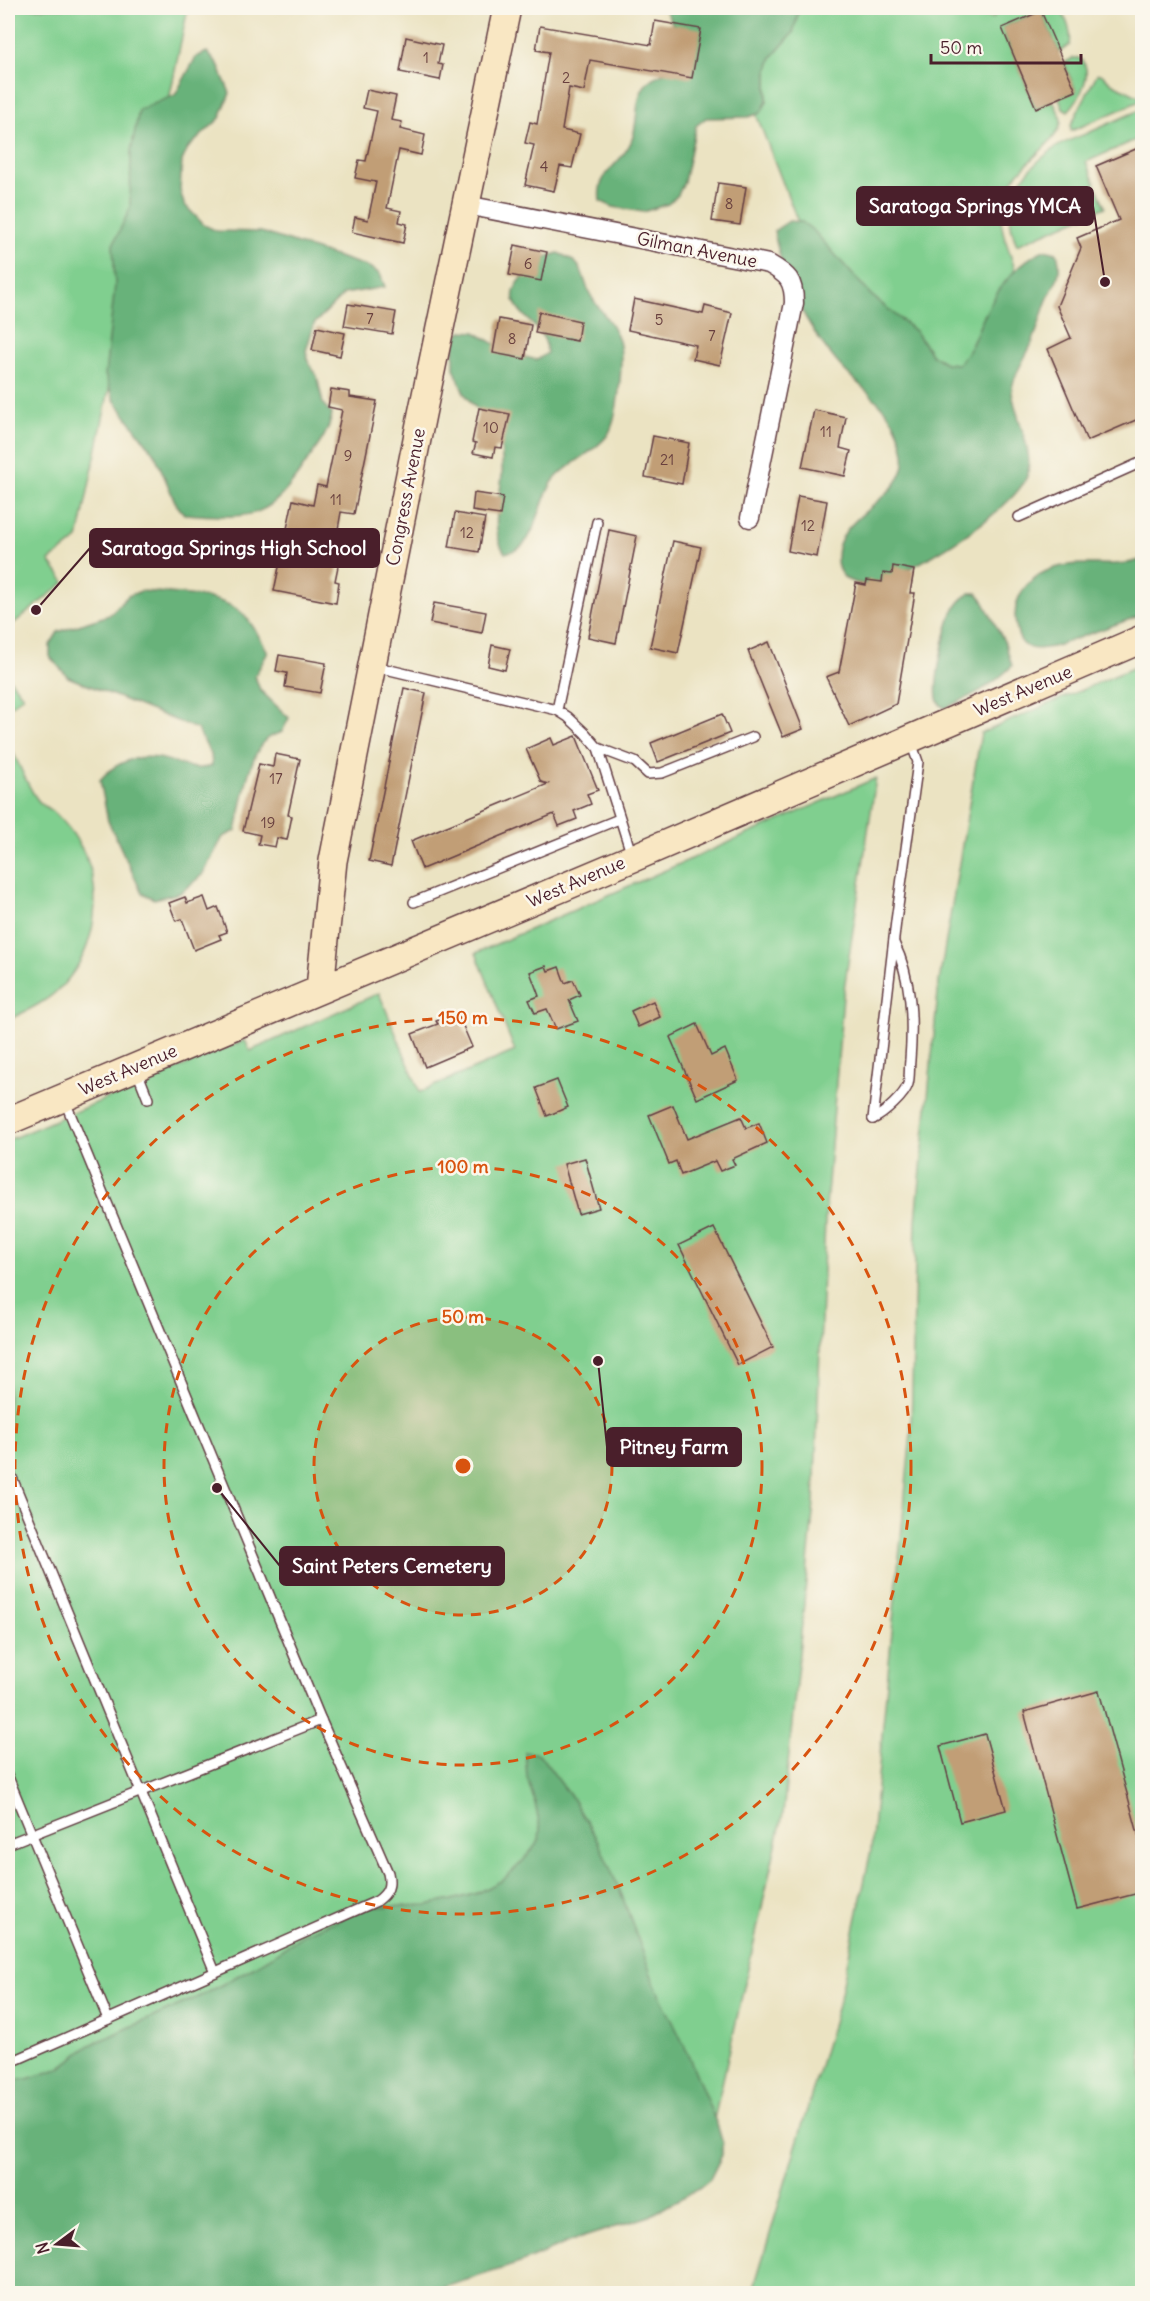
<svg xmlns="http://www.w3.org/2000/svg" width="1150" height="2301" viewBox="0 0 1150 2301" font-family="Delius,sans-serif">
<style>
.green{fill:#80cf8f;stroke:#65775d;stroke-width:1.5}
.forest{fill:#68b27a;stroke:#596852;stroke-width:1.5}
.building{fill:#c19e76}
.lines{fill:none;stroke-linecap:round;stroke-linejoin:round}
.lane-casing{stroke:#623c42;stroke-width:12}
.street-casing{stroke:#623c42;stroke-width:21}
.secondary-casing{stroke:#623c42;stroke-width:30}
.lane{stroke:#fff;stroke-width:9}
.street{stroke:#fff;stroke-width:18}
.secondary{stroke:#f9e7c3;stroke-width:27}
.ring{fill:none;stroke:#d8530f;stroke-width:3;stroke-dasharray:10 8}
.labels{text-anchor:middle;stroke-width:5;stroke-linejoin:round;paint-order:stroke}
.number-label{font-size:15px;fill:#683f3e}
.street-label{font-size:18px;fill:#4a1f2b;stroke:#fbf7ec}
.centre{fill:#d8530f;stroke:#fbf7ec;stroke-width:3}
.ring-label{font-size:18px;text-anchor:middle;font-weight:bold;fill:#d8530f;stroke:#fbf7ec;stroke-width:5;stroke-linejoin:round;paint-order:stroke}
.leader{fill:none;stroke:#4a1f2b;stroke-width:2}
.callout-dot{fill:#4a1f2b;stroke:#fbf7ec;stroke-width:2}
.callout{fill:#4a1f2b;stroke:#4a1f2b;stroke-width:2}
.callout-label{font-size:20px;text-anchor:middle;font-weight:bold;fill:#fff}
</style>
<rect width="100%" height="100%" fill="#fbf7ec"/>
<filter id="ink" filterUnits="userSpaceOnUse"><feTurbulence type="fractalNoise" baseFrequency=".0167" numOctaves="2"/><feDisplacementMap in="SourceGraphic" scale="12" xChannelSelector="R" yChannelSelector="G"/><feConvolveMatrix kernelMatrix="1 2 1 2 8 2 1 2 1" color-interpolation-filters="sRGB"/></filter>
<filter id="wash" filterUnits="userSpaceOnUse"><feTurbulence type="fractalNoise" baseFrequency=".008" numOctaves="4" result="noise"/><feDisplacementMap in="SourceGraphic" scale="24" xChannelSelector="R" yChannelSelector="G"/><feGaussianBlur stdDeviation="1.35" result="paint"/><feColorMatrix in="noise" values="0 0 0 0 0 0 0 0 0 0 0 0 0 0 0 0 0 1.4 0 .05"/><feComposite in="paint" operator="in"/></filter>
<g filter="url(#wash)">
<rect width="100%" height="100%" fill="#ebe3c2"/>
<g class="green">
<path d="M8 8H188L78 539 49 561 65 582 8 628Z"/>
<path d="M798 8H942L994 18 996 8H1057C1067 17 1072 32 1070 45L1059 52 1041 11 1002 28 1036 108 1053 101C1056 107 1061 115 1061 122 1058 147 1002 170 1001 213 1000 233 1011 252 1015 271 1004 285 993 298 985 314 975 334 975 347 958 364L945 363 932 355 916 332 871 295 802 222H798L756 114 761 112 767 101V72L772 57 793 33Z"/>
<path d="M1073 58H1079C1096 70 1079 100 1068 111L1063 108 1059 98 1076 91 1064 63Z"/>
<path d="M1097 74H1101L1113 84 1142 98 1140 101 1071 131V125Z"/>
<path d="M1142 109V137L1086 162 1105 207 1017 245C998 203 1022 170 1058 146 1067 141 1078 137 1088 133 1106 125 1124 117 1142 109Z"/>
<path d="M1142 664V2293L752 2294 839 2002 871 1850 911 1433 916 1221 939 982 981 733Z"/>
<path d="M8 677 23 696 8 708Z"/>
<path d="M12 750C20 766 27 785 37 799 41 805 49 809 55 813 64 822 72 831 78 842 106 887 98 948 62 986 47 1002 26 1011 8 1020V752Z"/>
<path d="M876 778 843 996 825 1220 814 1503 783 1814 704 2164 8 2103V1140L245 1040 250 1051 379 993 420 1092 515 1051 476 953Z"/>
</g>
<g class="forest">
<path d="M664 8H798L799 10 793 33 772 57 767 72V101L761 113 748 117 706 118 696 126 684 182 678 195 668 204 643 212 613 207 600 201C596 171 620 167 631 142 640 122 632 97 649 81 658 73 676 69 688 65V52Z"/>
<path d="M207 52 218 65 230 93 220 118 188 148 182 161 180 190 184 204 204 225 217 231 261 232 369 267 380 274 385 287 344 294 314 324 306 351 309 364 317 376 323 404 332 414C329 433 317 447 306 463 267 523 251 518 184 514L176 504 155 455 114 400 105 375 115 285 113 245 130 208 131 151 139 110 175 95 196 57Z"/>
<path d="M789 221 802 222 814 231 871 295 916 332 932 355 945 363 958 364C974 347 975 334 985 315 997 289 1017 262 1044 250L1057 253C1063 275 1056 281 1047 300 1042 312 1039 326 1034 338 1028 355 1015 370 1012 388 1011 394 1014 400 1015 406 1020 425 1034 458 1027 476 1014 511 909 575 873 583 864 585 854 583 846 579 840 574 837 567 837 559 835 512 910 500 904 454 898 407 863 393 836 361 805 324 783 279 774 231Z"/>
<path d="M558 253C587 265 579 271 590 294 599 311 614 323 619 341 624 359 618 422 607 436 593 454 569 462 554 480 540 498 537 537 518 549 515 551 509 552 505 553 489 530 500 501 502 475 503 461 501 446 500 432L472 404 464 393 454 368V341L461 331 475 332 510 353 537 360 547 353C546 349 546 343 544 339 530 314 494 303 527 273 538 263 544 256 558 253Z"/>
<path d="M1142 559V615L1053 647C1045 648 1033 651 1026 646 1021 643 1018 636 1017 630 1011 608 1019 588 1039 575 1073 554 1112 572 1142 559Z"/>
<path d="M141 591C171 594 224 593 245 616 254 626 261 640 268 652L255 676 260 690 289 718 282 732C278 734 273 735 269 737 248 752 242 806 236 831L223 837 202 875 180 893 154 899 142 893 108 821 100 780C114 763 135 755 158 758 179 761 189 773 212 766L211 754 197 729 68 677 50 657V645L58 632 109 615 128 596Z"/>
<path d="M970 593H977L982 599 1005 643 1012 666C991 687 972 696 945 708 941 706 938 703 937 698 934 681 945 630 952 614 955 606 963 597 970 593Z"/>
<path d="M525 1752 539 1754 572 1798 597 1839 621 1893 655 1985 685 2047 718 2127 722 2141V2155L710 2179 699 2188 650 2216 571 2241 520 2263 426 2293H8V2077L14 2080 27 2079 58 2069 90 2045 207 1993 269 1958 304 1934 370 1907 427 1905 452 1900 478 1893 503 1880 522 1862 539 1841 540 1828 535 1803 527 1777Z"/>
</g>
<g id="blocks">
<g class="building">
<path d="M1041 11 1076 91 1036 108 1002 28Z"/>
<path d="M655 21 701 29 692 78 590 60 584 91 569 88 562 130 580 134 572 168 560 166 554 191 525 185 534 145 525 143 530 122 537 124 549 52 536 50 540 26 651 45Z"/>
<path d="M406 37 442 45 438 64 443 65 440 80 400 72Z"/>
<path d="M367 90 396 96 391 120 402 122 400 129 425 135 421 155 399 150 387 208 401 211 399 222 407 224 403 243 352 232 355 217 368 220 376 182 355 178 359 160 366 161 377 111 363 108Z"/>
<path d="M1143 146V417L1087 441 1048 349 1071 338 1057 306 1081 248 1077 238 1119 220 1096 166Z"/>
<path d="M718 183 746 187 740 225 712 221Z"/>
<path d="M515 245 547 252 541 281 509 275Z"/>
<path d="M634 299 703 314 705 306 732 313 720 365 693 359 696 345 628 330Z"/>
<path d="M348 304 396 312 392 334 344 326Z"/>
<path d="M539 312 580 321 577 341 535 333Z"/>
<path d="M499 319 531 325 525 359 493 353Z"/>
<path d="M317 327 345 333 340 356 312 350Z"/>
<path d="M331 389 350 392V397L377 401 354 514 341 512 335 546 342 547 335 581 339 582 336 603 274 591 293 500 313 505 317 485 326 487 342 410 328 407Z"/>
<path d="M479 408 510 414 502 448 495 447 493 457 473 453 476 443 472 442Z"/>
<path d="M814 410 846 417 840 448 851 451 845 476 802 467Z"/>
<path d="M653 436 689 443 682 484 645 477Z"/>
<path d="M474 493 503 497 500 515 472 511Z"/>
<path d="M798 496 827 501 817 557 788 551Z"/>
<path d="M455 513 485 518 479 552 449 547Z"/>
<path d="M609 530 637 536 616 643 588 637Z"/>
<path d="M673 541 701 547 678 653 650 647Z"/>
<path d="M893 566 914 570 910 593H915L896 704 849 726 826 677 839 672 856 583 866 585 867 580 882 582 883 573 892 574Z"/>
<path d="M434 603 486 612 482 633 430 623Z"/>
<path d="M769 642 803 729 783 737 748 651Z"/>
<path d="M492 645 510 649 505 670 488 666Z"/>
<path d="M279 655 326 663 320 693 285 687 287 673 276 671Z"/>
<path d="M404 688 426 693 391 866 369 861Z"/>
<path d="M722 714 730 733 658 762 651 743Z"/>
<path d="M576 736 598 790 587 794 591 804 574 811 577 819 559 826 554 814 422 869 411 841 548 784 541 782 526 749 551 738 554 745Z"/>
<path d="M275 754 300 759 288 815 292 816 287 840 277 838 275 847 258 844 260 835 243 831 259 764 273 767Z"/>
<path d="M185 897 187 903 204 897 209 911 218 907 227 932 219 935 221 939 194 950 182 919 176 921 169 903Z"/>
<path d="M546 966 548 971 559 967 565 983 573 980 580 995 569 1000 578 1021 556 1029 547 1009 535 1013 529 1000 539 996 530 972Z"/>
<path d="M653 1001 660 1017 638 1027 631 1011Z"/>
<path d="M457 1012 472 1047 425 1067 412 1034 438 1024 436 1021Z"/>
<path d="M697 1024 711 1056 725 1049 738 1080 697 1099 670 1037Z"/>
<path d="M557 1080 568 1107 547 1116 536 1088Z"/>
<path d="M673 1105 687 1139 741 1117 746 1128 759 1123 767 1143 732 1159 735 1165 720 1171 715 1161 681 1175 676 1161 669 1164 649 1115Z"/>
<path d="M585 1158 599 1208 578 1214 564 1164Z"/>
<path d="M714 1228 773 1347 738 1365 679 1245Z"/>
<path d="M1099 1691 1143 1852V1892L1077 1909 1024 1712Z"/>
<path d="M985 1734 1006 1810 960 1822 940 1746Z"/>
</g>
</g>
</g>
<g filter="url(#ink)">
<use href="#blocks" fill-opacity="0" stroke="#623c42" stroke-width="1.5"/>
<g class="lines">
<g class="lane-casing">
<g id="lane">
<path d="M1019 517 1142 462"/>
<path d="M373 666 557 710 568 717 585 733 598 748 632 856"/>
<path d="M557 710 597 522"/>
<path d="M598 748 635 762 648 774 662 773 753 737"/>
<path d="M414 902 619 819"/>
<path d="M137 1071 148 1099"/>
<path d="M873 1119 896 921 918 762 911 742"/>
<path d="M873 1119C884 1114 905 1095 908 1084 910 1077 909 1068 910 1060 913 1021 912 979 894 943"/>
<path d="M8 1468 215 1972"/>
<path d="M8 1777 108 2019"/>
<path d="M8 1844 321 1720"/>
<path d="M8 2060 18 2059 377 1901C388 1893 391 1886 388 1873L321 1720 64 1099"/>
</g>
</g>
<g class="street-casing">
<path id="street" d="M466 205 769 264C788 275 794 280 794 303L750 518"/>
</g>
<g class="secondary-casing">
<g id="secondary">
<path d="M320 988 333 861 422 414 507 8"/>
<path d="M8 1121 633 858 1142 639"/>
</g>
</g>
<use href="#lane" class="lane"/>
<use href="#street" class="street"/>
<use href="#secondary" class="secondary"/>
</g>
</g>
<circle cx="463" cy="1466" r="149" fill="#d8530f" fill-opacity=".12"/>
<g class="ring">
<circle cx="463" cy="1466" r="149"/>
<circle cx="463" cy="1466" r="299"/>
<circle cx="463" cy="1466" r="448"/>
</g>
<g class="labels">
<g class="number-label">
<text x="426" y="63">1</text>
<text x="566" y="83">2</text>
<text x="544" y="172">4</text>
<text x="729" y="209">8</text>
<text x="528" y="269">6</text>
<text x="370" y="324">7</text>
<text x="659" y="325">5</text>
<text x="712" y="341">7</text>
<text x="512" y="344">8</text>
<text x="491" y="433">10</text>
<text x="826" y="437">11</text>
<text x="348" y="461">9</text>
<text x="667" y="465">21</text>
<text x="336" y="505">11</text>
<text x="808" y="531">12</text>
<text x="467" y="538">12</text>
<text x="276" y="784">17</text>
<text x="268" y="828">19</text>
</g>
<g class="street-label">
<text transform="translate(697 250) rotate(11)" y="6">Gilman Avenue</text>
<text transform="translate(406 497) rotate(-79)" y="6">Congress Avenue</text>
<text transform="translate(1023 691) rotate(-23)" y="6">West Avenue</text>
<text transform="translate(576 882) rotate(-23)" y="6">West Avenue</text>
<text transform="translate(128 1070) rotate(-23)" y="6">West Avenue</text>
</g>
</g>
<circle cx="463" cy="1466" r="9" class="centre"/>
<g class="ring-label">
<text x="463" y="1024">150 m</text>
<text x="463" y="1173">100 m</text>
<text x="463" y="1323">50 m</text>
</g>
<path class="leader" d="M1105 282L1093 206M36 610L90 548M598 1361L607 1447M217 1488L280 1566"/>
<g class="callout-dot">
<circle cx="1105" cy="282" r="6"/>
<circle cx="36" cy="610" r="6"/>
<circle cx="598" cy="1361" r="6"/>
<circle cx="217" cy="1488" r="6"/>
</g>
<g class="callout">
<rect x="857" y="187" width="236" height="38" rx="6"/>
<rect x="90" y="529" width="289" height="38" rx="6"/>
<rect x="607" y="1428" width="134" height="38" rx="6"/>
<rect x="280" y="1547" width="224" height="38" rx="6"/>
</g>
<g class="callout-label">
<text x="975" y="213">Saratoga Springs YMCA</text>
<text x="234" y="555">Saratoga Springs High School</text>
<text x="674" y="1454">Pitney Farm</text>
<text x="392" y="1573">Saint Peters Cemetery</text>
</g>
<rect width="1150" height="2301" fill="none" stroke="#fbf7ec" stroke-width="30"/>
<g transform="translate(57 2244) rotate(254)" stroke="#fbf7ec" stroke-width="4.5" paint-order="stroke">
<path d="M0-4.5L10 22L0 15L-10 22Z" fill="#4a1f2b"/>
<text y="-9" font-size="16" font-weight="bold" text-anchor="middle" fill="#4a1f2b">N</text>
</g>
<path d="M931 54v9h150v-9" fill="none" stroke="#4a1f2b" stroke-width="3"/>
<text x="940" y="54" font-size="18" fill="#4a1f2b" stroke="#fbf7ec" stroke-width="4.5" paint-order="stroke">50 m</text>
</svg>
